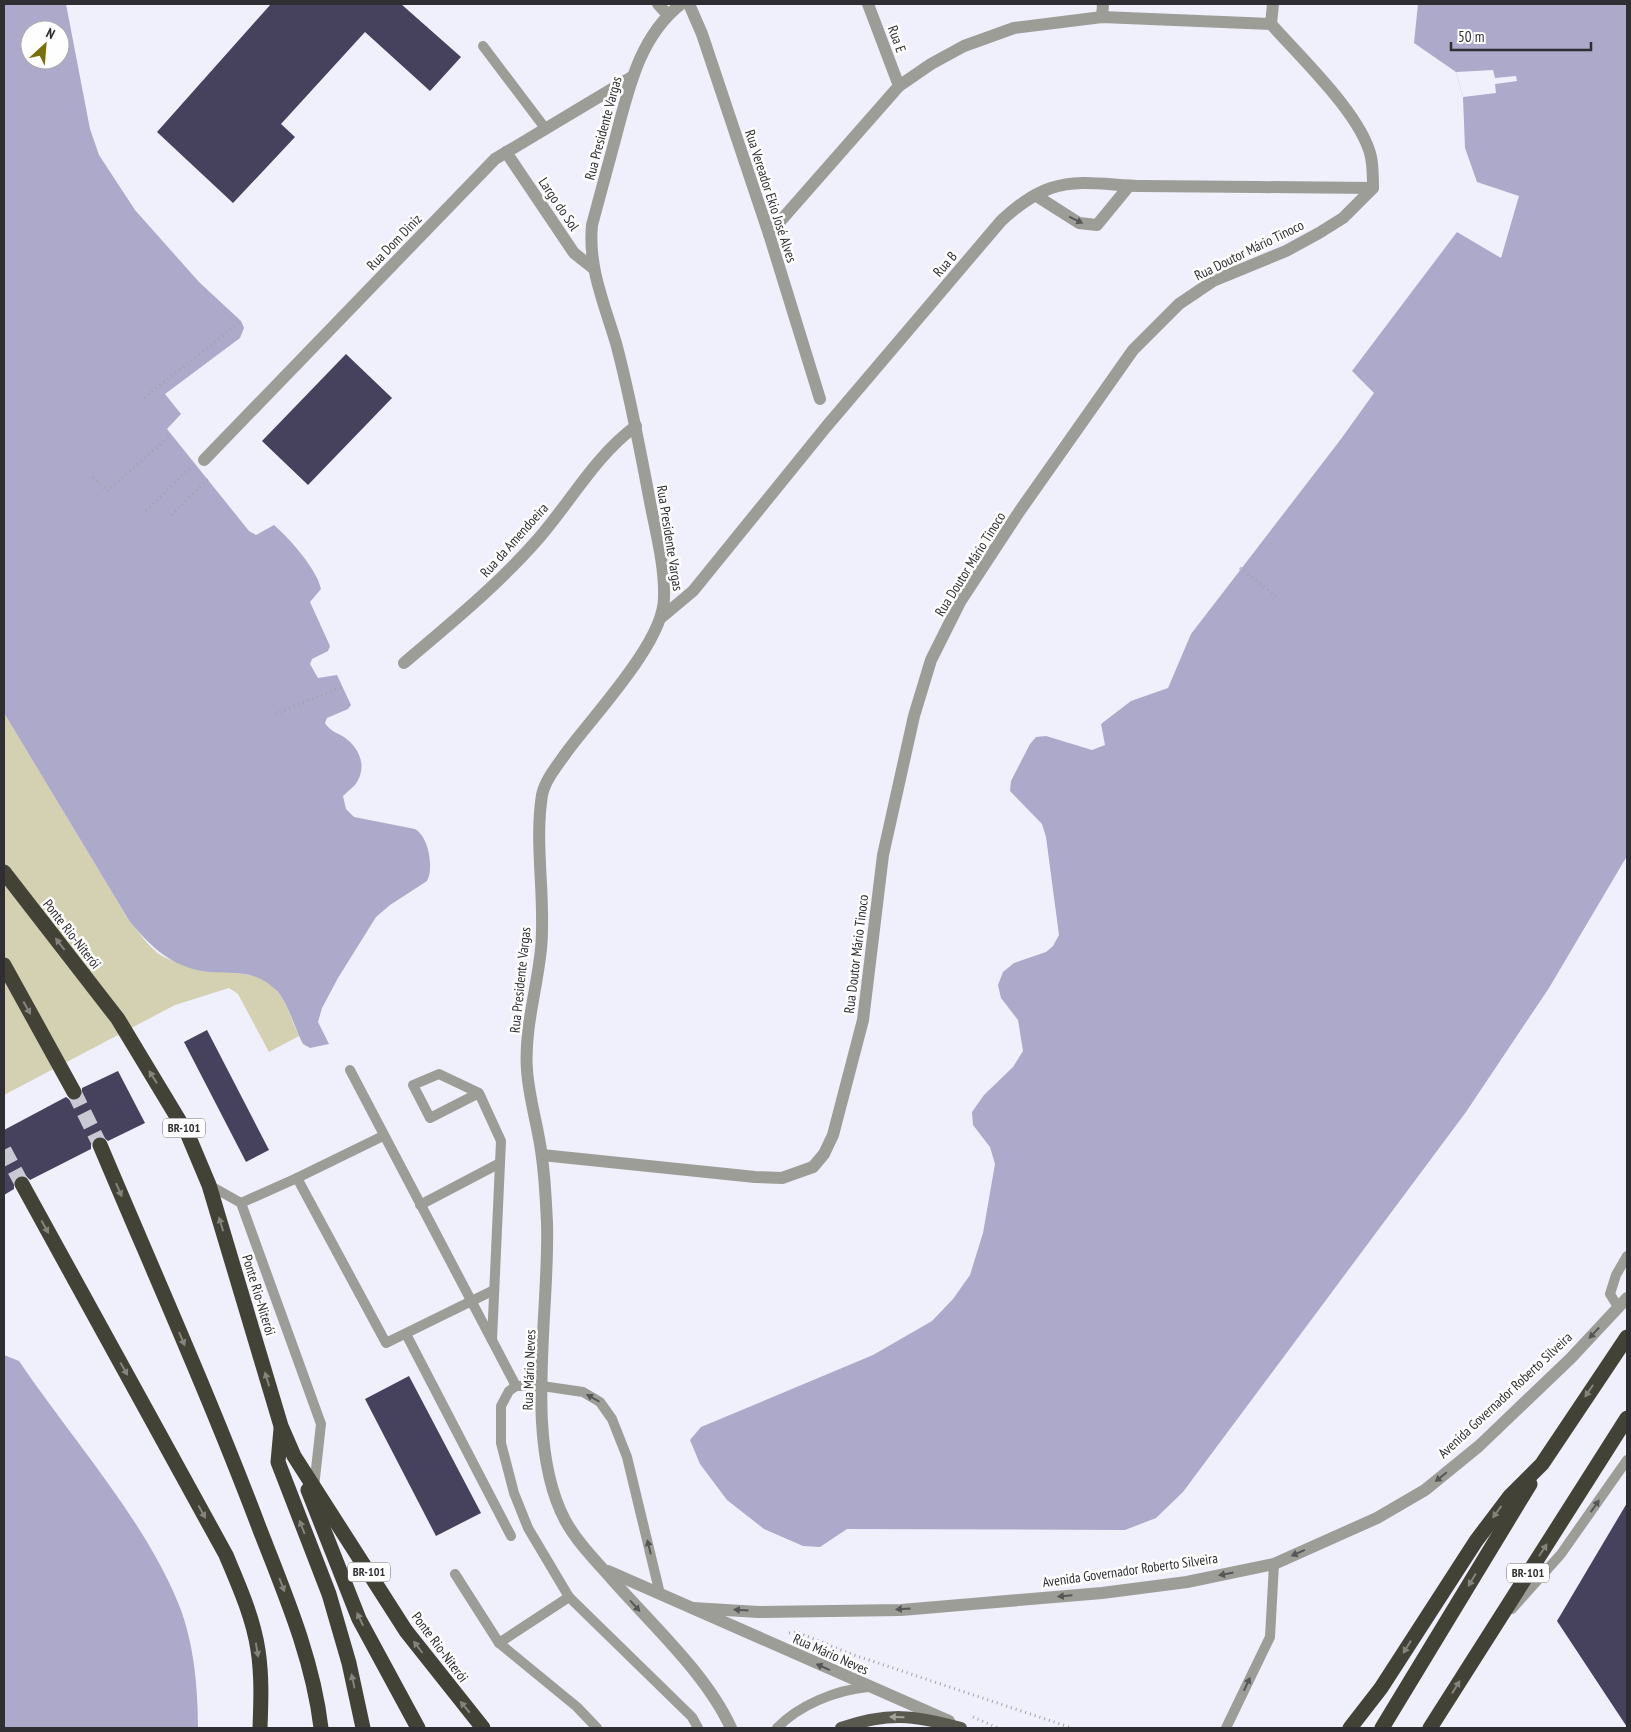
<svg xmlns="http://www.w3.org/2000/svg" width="1631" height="1732" viewBox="0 0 1631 1732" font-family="'PT Sans Narrow',sans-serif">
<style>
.green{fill:#d3d1b1}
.water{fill:#ada9ca;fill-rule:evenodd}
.pier{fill:#f0effc}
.building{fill:#46425e}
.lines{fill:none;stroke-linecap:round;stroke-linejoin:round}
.motorway-tunnel{stroke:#c9c9d4;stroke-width:15;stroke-dasharray:15 8;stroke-linecap:butt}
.path{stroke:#a2a1ab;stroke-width:3;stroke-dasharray:1 4;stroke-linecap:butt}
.service{stroke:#9d9d98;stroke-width:10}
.minor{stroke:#9d9d98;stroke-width:12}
.tertiary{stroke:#9d9d98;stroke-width:12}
.primary{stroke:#5a5950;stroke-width:12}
.motorway{stroke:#424237;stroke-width:15}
.oneway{fill:#565656}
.oneway2{fill:#84847d}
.oneway3{fill:#a4a39e}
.labels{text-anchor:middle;stroke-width:5;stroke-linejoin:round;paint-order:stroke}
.shield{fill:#fefefe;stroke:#6d6d70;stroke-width:1}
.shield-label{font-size:12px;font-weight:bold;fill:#2f2f33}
.street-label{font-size:14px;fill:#2f2f33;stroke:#fefefe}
</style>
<rect width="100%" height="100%" fill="#f0effc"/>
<path class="green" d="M4 713 130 922C140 933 149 948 162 956 176 964 201 969 217 971 240 975 261 971 277 991 287 1002 292 1022 299 1036L269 1052 238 994 229 988 175 1005 4 1095Z"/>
<g class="water">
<path d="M4 4H66L90 129 99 155 135 210 199 282 241 321 244 328 240 338 165 394 181 414 167 429 249 531 256 535 274 525C289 538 317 569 321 589L310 602 330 646 328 651 312 659 310 664 318 678 337 675 351 705 348 709 327 718 325 723C329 730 337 733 344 737 360 748 368 768 355 785 351 789 347 792 343 796L346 809 354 817 415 829C429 837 434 868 427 881L390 905 376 917 338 978 322 1008 318 1022 329 1044 310 1048 303 1044C295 1029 287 1000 276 990 250 965 227 977 197 970 167 963 149 944 130 922L4 713ZM30 30H60V60H30Z"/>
<path d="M1418 4H1627V856L1549 988 1466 1112 1183 1492 1156 1518 1125 1530 847 1529 820 1547 803 1546 764 1529 727 1500 700 1464 690 1440 701 1427 873 1355 932 1321 953 1299 970 1275 983 1233 995 1164 990 1147 973 1125 972 1112 984 1095 1013 1067 1023 1051 1018 1020 1001 998 998 985 1003 972 1014 963 1046 952 1053 946 1059 935 1046 837 1042 824 1010 791 1011 781 1030 744 1036 737 1046 736 1092 750 1105 745 1101 724 1131 701 1168 688 1191 634 1341 439 1374 393 1352 371 1457 232 1501 258 1519 196 1477 182 1465 148 1463 97 1456 72 1414 43Z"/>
<path d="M4 1355 19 1361C71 1438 145 1520 179 1605 194 1643 198 1688 198 1728H4Z"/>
</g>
<path class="pier" d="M1493 70 1495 78 1516 76 1517 81 1495 84 1496 93 1463 97 1456 72Z"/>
<g class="building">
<path d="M271 4H401L461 57 430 91 365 32 281 124 295 137 233 203 157 132Z"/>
<path d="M346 354 392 398 308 485 262 441Z"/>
<path d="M207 1030 269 1150 246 1162 184 1042Z"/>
<path d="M118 1071 145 1123 108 1141 102 1136 96 1137 91 1143V1149L30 1180 26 1176H18L14 1180V1189L4 1195V1130L66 1097 70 1100H78L82 1096V1088Z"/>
<path d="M409 1376 481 1513 436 1536 365 1399Z"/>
<path d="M1627 1503V1727L1557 1621Z"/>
</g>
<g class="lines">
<g class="motorway-tunnel">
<path d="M74 1092 100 1145"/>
<path d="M4 1150 22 1184"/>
</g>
<g class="path">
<path d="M144 398 241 321"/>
<path d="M93 477 107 491 171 435"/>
<path d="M146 511 191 467"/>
<path d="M171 515 208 479"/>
<path d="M1240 568 1276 596"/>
<path d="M275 714 344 686"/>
<path d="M789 1633 797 1632 851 1654 1072 1728"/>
<path d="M973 1717 998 1728"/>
</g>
<g class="service">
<path d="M483 46 545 128"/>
<path d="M350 1070 516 1386"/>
<path d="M479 1093 430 1118 413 1085 439 1074 479 1093 501 1141 492 1340"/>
<path d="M297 1178 386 1343 494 1290"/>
<path d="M209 1185 241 1203 321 1424 314 1487"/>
<path d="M241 1203 297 1178 383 1136"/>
<path d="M420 1205 500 1163"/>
<path d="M1618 1307 1610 1294 1616 1275 1627 1256"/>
<path d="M406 1334 511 1536"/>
<path d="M455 1574 499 1643 577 1707 597 1728"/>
<path d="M660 1594 627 1457 612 1419 600 1402 583 1392 542 1386H516L509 1391 501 1406V1443L514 1493 528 1528 569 1597 692 1717 698 1728"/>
<path d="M1512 1609 1561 1554 1627 1460"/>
<path d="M499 1643 569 1597"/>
<path d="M777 1728C799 1705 836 1690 868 1687"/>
<path d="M1226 1728 1270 1637 1274 1564"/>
</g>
<g class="minor">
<path d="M689 4 702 34 769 234 820 399"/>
<path d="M868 4 899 86"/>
<path d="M1102 17 1103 4"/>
<path d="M506 152 574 253 593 268"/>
<path d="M1035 195 1079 223 1097 225 1129 186"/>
<path d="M769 234 899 86 931 64 964 46 1014 28 1102 17 1271 24"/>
<path d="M204 460 495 159 632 77"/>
<path d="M662 617 693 591 826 427 1001 221C1016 207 1031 195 1051 188 1081 178 1112 186 1142 186 1219 187 1296 187 1373 188"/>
<path d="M404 663C451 623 498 585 539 538 571 501 596 455 636 426"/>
<path d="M542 1155 755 1177 782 1178 813 1167 824 1154 833 1135 863 1020 883 855 914 716 931 660 960 602 1019 512 1133 350 1179 304 1213 281 1286 251 1319 233 1343 218 1373 188C1373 178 1373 167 1371 157 1362 115 1300 57 1271 24L1273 4"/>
</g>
<g class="tertiary">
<path d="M658 4 667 14"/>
<path d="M681 4C640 36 629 87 616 136 608 165 600 195 592 225 588 267 604 303 616 343 630 395 640 449 650 502 656 533 665 566 664 598 664 642 593 716 566 753 557 766 545 780 542 795 534 846 546 898 541 949 537 989 524 1030 527 1070 529 1100 539 1129 542 1158 545 1179 546 1202 547 1223 550 1312 523 1441 565 1520 577 1542 594 1559 610 1577 650 1623 706 1673 731 1728"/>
<path d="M608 1571 949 1721"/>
<path d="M693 1608 758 1612 901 1610 972 1604 1102 1593 1187 1582 1274 1564 1377 1518 1425 1490 1479 1446 1571 1358 1627 1298"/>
</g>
<path class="primary" d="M841 1728C888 1712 914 1715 961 1728"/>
<g class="motorway">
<path d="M4 872 118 1019 188 1135 209 1185 281 1426 294 1456 406 1631 483 1728"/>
<path d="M4 965 74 1092"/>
<path d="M100 1145C154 1273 211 1400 260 1530 285 1594 313 1659 321 1728"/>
<path d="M22 1184 226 1555C239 1586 253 1617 258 1650 262 1676 261 1702 260 1728"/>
<path d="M281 1429 278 1462 329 1594 349 1663 363 1728"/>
<path d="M308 1490 359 1619 418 1728"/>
<path d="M1350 1728 1381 1688 1476 1541 1510 1496 1542 1464 1627 1337"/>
<path d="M1382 1728 1530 1484"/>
<path d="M1430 1728 1627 1418"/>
</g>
</g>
<defs><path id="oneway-solid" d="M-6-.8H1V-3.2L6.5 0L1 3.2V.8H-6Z" transform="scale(1.25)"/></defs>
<g class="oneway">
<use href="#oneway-solid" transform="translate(1076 220) rotate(26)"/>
<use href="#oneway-solid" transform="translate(1594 1333) rotate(133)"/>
<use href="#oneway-solid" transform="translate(593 1398) rotate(-150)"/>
<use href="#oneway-solid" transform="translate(1441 1477) rotate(141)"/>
<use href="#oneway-solid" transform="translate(1595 1506) rotate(-55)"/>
<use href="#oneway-solid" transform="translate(649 1547) rotate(-104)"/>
<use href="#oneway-solid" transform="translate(1298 1553) rotate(156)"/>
<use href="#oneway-solid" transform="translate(1226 1574) rotate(169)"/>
<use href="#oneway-solid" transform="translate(1065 1596) rotate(175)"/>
<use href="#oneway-solid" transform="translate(635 1606) rotate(48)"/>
<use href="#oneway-solid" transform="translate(903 1609) rotate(177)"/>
<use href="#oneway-solid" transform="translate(741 1610) rotate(-177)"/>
<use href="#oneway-solid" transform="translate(823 1667) rotate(-156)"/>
<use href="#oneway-solid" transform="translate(1247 1684) rotate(-65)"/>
</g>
<g class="oneway2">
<use href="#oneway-solid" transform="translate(60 944) rotate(-128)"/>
<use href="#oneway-solid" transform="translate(27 1008) rotate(61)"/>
<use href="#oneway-solid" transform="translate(153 1077) rotate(-122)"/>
<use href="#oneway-solid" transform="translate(119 1190) rotate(67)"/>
<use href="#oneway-solid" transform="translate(221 1224) rotate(-107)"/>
<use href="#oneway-solid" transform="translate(45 1227) rotate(61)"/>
<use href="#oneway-solid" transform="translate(182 1339) rotate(67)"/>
<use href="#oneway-solid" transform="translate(124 1369) rotate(61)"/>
<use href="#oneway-solid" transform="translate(267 1379) rotate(-107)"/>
<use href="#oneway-solid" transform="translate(1589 1391) rotate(124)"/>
<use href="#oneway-solid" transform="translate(202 1512) rotate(61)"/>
<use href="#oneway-solid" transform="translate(1497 1512) rotate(126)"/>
<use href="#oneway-solid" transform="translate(302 1527) rotate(-111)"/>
<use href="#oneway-solid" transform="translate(1543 1550) rotate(-57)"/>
<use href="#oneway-solid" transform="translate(1472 1580) rotate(121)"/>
<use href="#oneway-solid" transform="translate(282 1585) rotate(69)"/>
<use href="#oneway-solid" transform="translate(360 1619) rotate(-115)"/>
<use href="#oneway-solid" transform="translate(418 1647) rotate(-127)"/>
<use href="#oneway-solid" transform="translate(1407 1647) rotate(122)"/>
<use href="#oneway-solid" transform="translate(257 1650) rotate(81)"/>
<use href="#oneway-solid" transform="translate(353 1681) rotate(-102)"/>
<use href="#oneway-solid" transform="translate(1456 1687) rotate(-58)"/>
<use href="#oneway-solid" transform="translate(465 1707) rotate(-130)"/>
</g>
<use class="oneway3" href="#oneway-solid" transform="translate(897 1717) rotate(-179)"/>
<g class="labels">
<g class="shield">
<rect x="163" y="1118.5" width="42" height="19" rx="4"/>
<rect x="348" y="1562.5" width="42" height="19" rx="4"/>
<rect x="1507" y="1563.5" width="42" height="19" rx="4"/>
</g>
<g class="shield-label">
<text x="184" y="1132">BR-101</text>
<text x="369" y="1576">BR-101</text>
<text x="1528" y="1577">BR-101</text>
</g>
<g class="street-label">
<text transform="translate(897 39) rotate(70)" y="5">Rua E</text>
<text transform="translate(603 128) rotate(-75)" y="5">Rua Presidente Vargas</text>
<text transform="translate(771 196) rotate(72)" y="5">Rua Vereador Ekio José Alves</text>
<text transform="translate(559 204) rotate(56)" y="5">Largo do Sol</text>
<text transform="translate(394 242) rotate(-46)" y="5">Rua Dom Diniz</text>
<text transform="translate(1249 250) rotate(-26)" y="5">Rua Doutor Mário Tinoco</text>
<text transform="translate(945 264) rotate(-49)" y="5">Rua B</text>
<text transform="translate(670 538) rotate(81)" y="5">Rua Presidente Vargas</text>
<text transform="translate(514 540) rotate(-48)" y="5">Rua da Amendoeira</text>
<text transform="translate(970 564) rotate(-58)" y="5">Rua Doutor Mário Tinoco</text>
<text transform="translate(72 934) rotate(52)" y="5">Ponte Rio-Niterói</text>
<text transform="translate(856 954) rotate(-83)" y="5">Rua Doutor Mário Tinoco</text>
<text transform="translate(520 980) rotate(-84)" y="5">Rua Presidente Vargas</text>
<text transform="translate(259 1295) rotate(73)" y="5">Ponte Rio-Niterói</text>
<text transform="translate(529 1370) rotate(-88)" y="5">Rua Mário Neves</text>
<text transform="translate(1505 1395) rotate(-43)" y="5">Avenida Governador Roberto Silveira</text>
<text transform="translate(1130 1570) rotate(-8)" y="5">Avenida Governador Roberto Silveira</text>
<text transform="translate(440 1647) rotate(53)" y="5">Ponte Rio-Niterói</text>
<text transform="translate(831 1654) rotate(24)" y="5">Rua Mário Neves</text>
</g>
</g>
<rect width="1631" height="1732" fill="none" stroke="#2f2f33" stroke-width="10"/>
<g transform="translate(45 45) rotate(26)"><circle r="24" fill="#fefefe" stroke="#ababad"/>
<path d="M0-4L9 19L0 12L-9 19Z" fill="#786f0e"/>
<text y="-8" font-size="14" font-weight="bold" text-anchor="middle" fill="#2f2f33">N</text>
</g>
<path d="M1451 42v8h140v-8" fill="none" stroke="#2f2f33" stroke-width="2.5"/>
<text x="1458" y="42" font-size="15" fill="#2f2f33" stroke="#fefefe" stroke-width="4" paint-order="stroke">50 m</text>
</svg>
